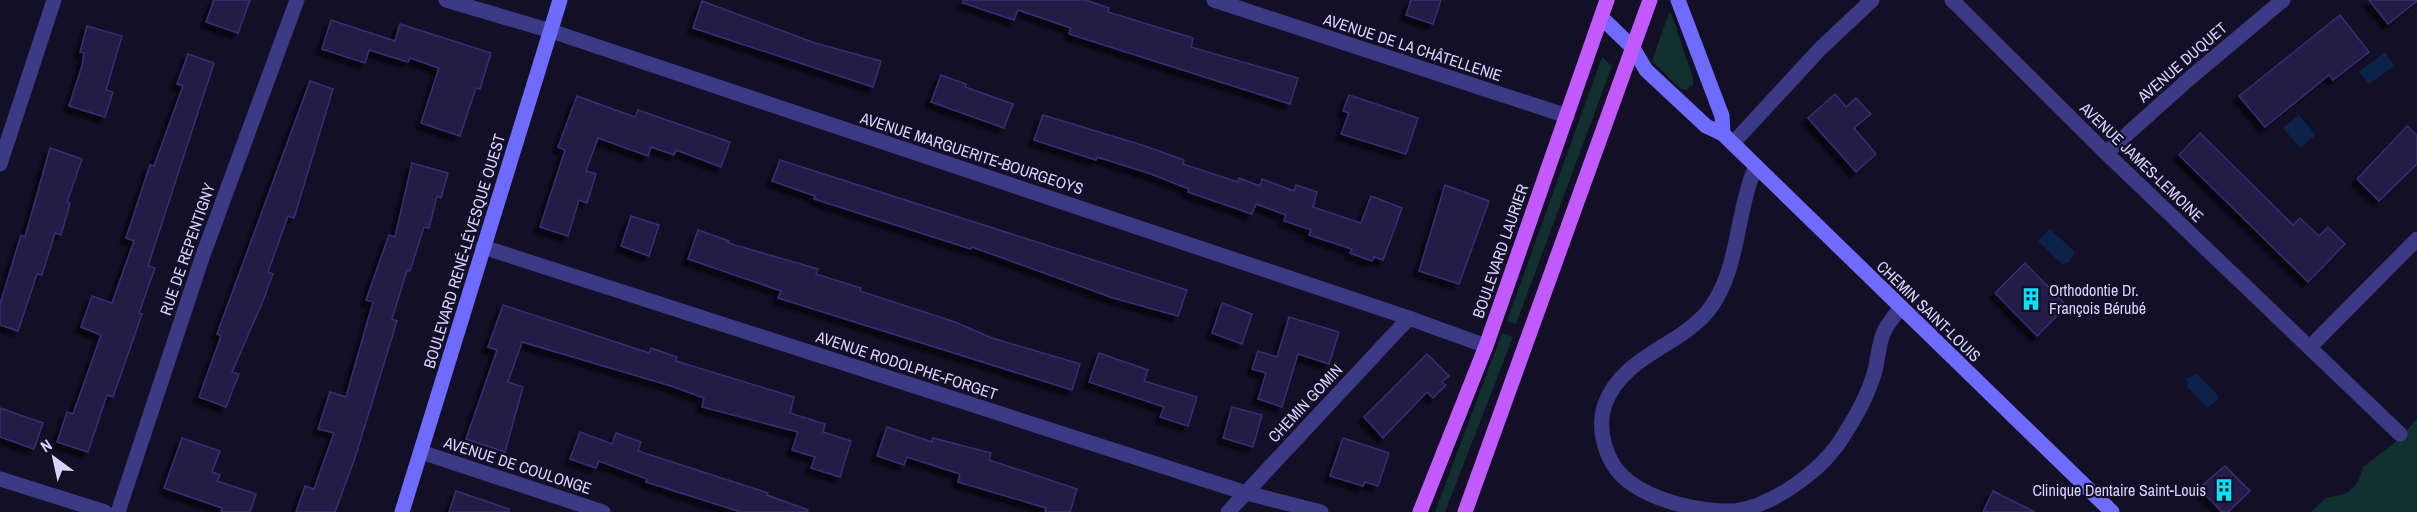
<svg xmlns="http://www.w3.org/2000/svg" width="2417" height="512" viewBox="0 0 2417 512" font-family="'Archivo Narrow',sans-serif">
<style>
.green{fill:#12302f}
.water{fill:#0c2248}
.building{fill:#241b47;stroke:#3b2d73;stroke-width:1.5;filter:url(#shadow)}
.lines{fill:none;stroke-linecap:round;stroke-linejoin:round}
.street{stroke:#3d3a85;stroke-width:15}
.secondary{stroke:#6f6bff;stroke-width:15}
.primary{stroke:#c25bff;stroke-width:15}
.labels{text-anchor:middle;stroke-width:4.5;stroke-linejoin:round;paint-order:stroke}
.street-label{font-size:16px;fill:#d9d4ff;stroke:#130f26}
.poi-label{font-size:16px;fill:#d9d4ff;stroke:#130f26;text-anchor:start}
</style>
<defs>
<filter id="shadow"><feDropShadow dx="-5.5" dy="5.5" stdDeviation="1.5" flood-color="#0009"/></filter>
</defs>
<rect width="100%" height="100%" fill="#130f26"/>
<g class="green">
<path d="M1669 13H1671L1693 78V84L1687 90 1681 89 1652 61Z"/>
<path d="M1602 57 1612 66 1516 324 1507 321Z"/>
<path d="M1502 333 1513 337 1445 512H1435Z"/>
<path d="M2417 419V512H2311L2326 498 2347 493 2358 482 2363 467 2398 440Z"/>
</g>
<g class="water">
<path d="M2385 52 2394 66 2369 84 2359 72Z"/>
<path d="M2299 115 2316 135 2300 148 2283 128Z"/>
<path d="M2050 229 2075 252 2068 264 2066 262 2063 265 2038 241Z"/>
<path d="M2197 374 2218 395V400L2207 407 2187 387 2188 382 2186 379Z"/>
</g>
<g class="building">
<path d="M214 0H250L238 33 206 22Z"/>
<path d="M963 0H1085L1109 8 1108 12 1193 38 1191 47 1298 78 1290 104 1069 34 1071 28 1018 10 1014 20 963 3Z"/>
<path d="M1411 0H1441L1433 24 1406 15Z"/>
<path d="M2369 0H2417V1L2388 24Z"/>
<path d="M702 1 815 43 881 61 873 87 693 28Z"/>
<path d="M2340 15 2369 52 2333 80 2329 75 2265 127 2239 96Z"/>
<path d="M331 20 395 41 400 24 491 53 480 89 476 88 460 136 421 123 439 68 410 58 408 62 369 50 365 63 322 49Z"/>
<path d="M87 26 122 36 106 90 113 92 105 117 69 106 82 66 84 53 80 52Z"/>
<path d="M188 54 214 63 148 266 155 268 139 313 142 314 113 397 107 395 88 452 57 442 67 412 73 414 101 335 81 327 92 296 112 303 134 241 126 238 150 165 154 166 183 86 177 84Z"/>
<path d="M941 75 966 84 965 87 1013 104 1004 128 931 102Z"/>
<path d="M310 81 333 89 294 218 288 216 268 272 273 274 263 301 232 372 239 374 226 407 199 397 221 336 217 334Z"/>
<path d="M1835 94 1846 107 1856 98 1871 114 1854 128 1876 154 1856 172 1808 118Z"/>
<path d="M1349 95 1418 118 1406 154 1341 134 1349 113 1343 111Z"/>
<path d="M577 96 635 117 638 110 730 142 721 167 676 150 674 155 651 147 648 156 598 138 586 171 596 174 587 203 579 200 568 236 540 227 565 150 558 147Z"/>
<path d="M1043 115 1145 146 1184 160 1183 164 1238 182 1239 178 1260 186 1262 179 1294 191 1296 185 1317 192 1313 207 1361 223 1371 196 1402 208 1383 260 1374 257 1372 261 1350 253 1352 249 1309 235 1311 230 1284 221 1286 215 1256 204 1252 214 1188 192 1189 189 1151 174 1097 157 1096 160 1034 140Z"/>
<path d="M2407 126 2417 135V164L2379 201 2357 179Z"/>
<path d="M2200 133 2293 225 2300 218 2319 236 2328 227 2345 244 2308 282 2179 155Z"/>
<path d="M50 148 82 159 67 202 70 203 61 235 55 233 42 275 37 274 18 331 0 325V304L21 235 25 237Z"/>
<path d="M780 160 1187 290 1178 316 1113 298 972 247 971 249 814 199 815 196 772 181Z"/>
<path d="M412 163 448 173 441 198 437 196 429 228 424 227 410 271 407 270 392 319 397 321 355 458 335 512H296L305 486 314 489 334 433 318 429 330 392 346 397 373 302 366 300 389 235 395 237Z"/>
<path d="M1445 185 1489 201 1459 284 1419 271Z"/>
<path d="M631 216 659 225 649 256 621 246Z"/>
<path d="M698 230 729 241 728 243 818 269 816 274 861 288 860 291 955 322 992 338 1080 364 1072 390 778 298 781 291 688 259Z"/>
<path d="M2025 263 2067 306 2037 336 1995 293Z"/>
<path d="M1222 303 1252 314 1242 344 1212 333Z"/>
<path d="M503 305 649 353 651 348 677 357 676 361 794 397 790 413 825 424 823 432 851 441 840 477 811 468 815 457 792 450 798 432 702 407 704 398 671 386 522 342 508 382 523 387 505 452 466 439 497 350 488 347Z"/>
<path d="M1289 317 1339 332 1329 364 1298 354 1282 407 1258 399 1266 373 1252 369 1258 351 1277 357Z"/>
<path d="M1099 353 1148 370 1144 381 1197 397 1188 426 1160 417 1164 407 1089 382Z"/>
<path d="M1427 354 1449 376 1442 382 1446 385 1433 398 1427 392 1383 438 1364 417Z"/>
<path d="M1232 407 1262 415 1253 447 1223 438Z"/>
<path d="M0 408 43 423 34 449 0 437Z"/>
<path d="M887 427 932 442 933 438 991 453 989 460 1077 489 1070 512H1045L1046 508 958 482 960 474 907 457 904 465 877 456Z"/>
<path d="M580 432 612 444 616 433 641 442 638 451 768 493 767 495 808 510 807 512H741L646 482 647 479 599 461 596 468 570 459Z"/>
<path d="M182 438 220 451 212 472 220 475 217 481 256 494 250 512H221L222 508 164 488Z"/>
<path d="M1343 438 1389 453 1378 486 1365 482 1363 486 1330 476Z"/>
<path d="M2225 466 2250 491 2228 512H2222L2199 488Z"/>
<path d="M456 491 509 509V512H449Z"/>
<path d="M1993 491 2035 512H1983Z"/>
</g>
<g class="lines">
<g class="street">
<path d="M446 0 551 31 1409 318 1486 346"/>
<path d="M1214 0 1567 116"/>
<path d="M1952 0 2106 153 2400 434"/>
<path d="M1733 143 1820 49 1872 0"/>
<path d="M2106 153 2190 78 2283 0"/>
<path d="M0 164 54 0"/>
<path d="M1756 166C1735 213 1740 271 1708 311 1678 347 1623 356 1605 404 1596 430 1606 464 1628 481 1655 502 1701 512 1735 511 1775 505 1824 469 1844 435 1855 418 1868 394 1874 374 1878 361 1878 347 1883 334 1886 325 1895 316 1900 308"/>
<path d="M483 247 1246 493 1321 512"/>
<path d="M2310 347 2417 239"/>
<path d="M421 452 603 512"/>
<path d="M0 479 105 512"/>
<path d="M118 512 203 255 297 0"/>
<path d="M1228 512 1409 318"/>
</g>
<g class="secondary">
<path d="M1678 0 1722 116 1723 134"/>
<path d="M1601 17 1633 48 1646 70 1706 126 1723 134 2112 512"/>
<path d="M402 512 560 0"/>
</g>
<g class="primary">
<path d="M1420 512 1486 346 1607 0"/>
<path d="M1465 512 1650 0"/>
</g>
</g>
<defs>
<g id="building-bare" transform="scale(1.8)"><path d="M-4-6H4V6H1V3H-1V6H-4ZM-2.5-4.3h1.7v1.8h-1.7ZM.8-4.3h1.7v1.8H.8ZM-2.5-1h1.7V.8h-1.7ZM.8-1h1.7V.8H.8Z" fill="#00e5ff" stroke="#130f26" stroke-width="2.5" paint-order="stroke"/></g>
</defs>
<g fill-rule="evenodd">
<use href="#building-bare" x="2031" y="299"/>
<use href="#building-bare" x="2224" y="490"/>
</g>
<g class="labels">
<g class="street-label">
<text transform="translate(1413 47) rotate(18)" y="6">AVENUE DE LA CHÂTELLENIE</text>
<text transform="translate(2182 62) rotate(-41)" y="6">AVENUE DUQUET</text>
<text transform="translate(972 153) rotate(18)" y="6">AVENUE MARGUERITE-BOURGEOYS</text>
<text transform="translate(2142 162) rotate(44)" y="6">AVENUE JAMES-LEMOINE</text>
<text transform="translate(187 249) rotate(-71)" y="6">RUE DE REPENTIGNY</text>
<text transform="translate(464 251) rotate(-73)" y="6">BOULEVARD RENÉ-LÉVESQUE OUEST</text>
<text transform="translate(1500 251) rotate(-71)" y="6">BOULEVARD LAURIER</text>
<text transform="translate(1929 311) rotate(44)" y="6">CHEMIN SAINT-LOUIS</text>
<text transform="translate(907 365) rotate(18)" y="6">AVENUE RODOLPHE-FORGET</text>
<text transform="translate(1305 403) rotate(-47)" y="6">CHEMIN GOMIN</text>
<text transform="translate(518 465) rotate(18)" y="6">AVENUE DE COULONGE</text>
</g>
<g class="poi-label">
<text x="2049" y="296">Orthodontie Dr.<tspan x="2049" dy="18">François Bérubé</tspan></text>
<text x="2206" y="496" text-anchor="end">Clinique Dentaire Saint-Louis</text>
</g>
</g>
<g transform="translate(54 458) rotate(327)" stroke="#130f26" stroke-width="4.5" paint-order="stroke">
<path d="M0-4.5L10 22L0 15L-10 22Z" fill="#d9d4ff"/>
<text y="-9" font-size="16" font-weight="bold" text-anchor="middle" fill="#d9d4ff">N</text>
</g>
</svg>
